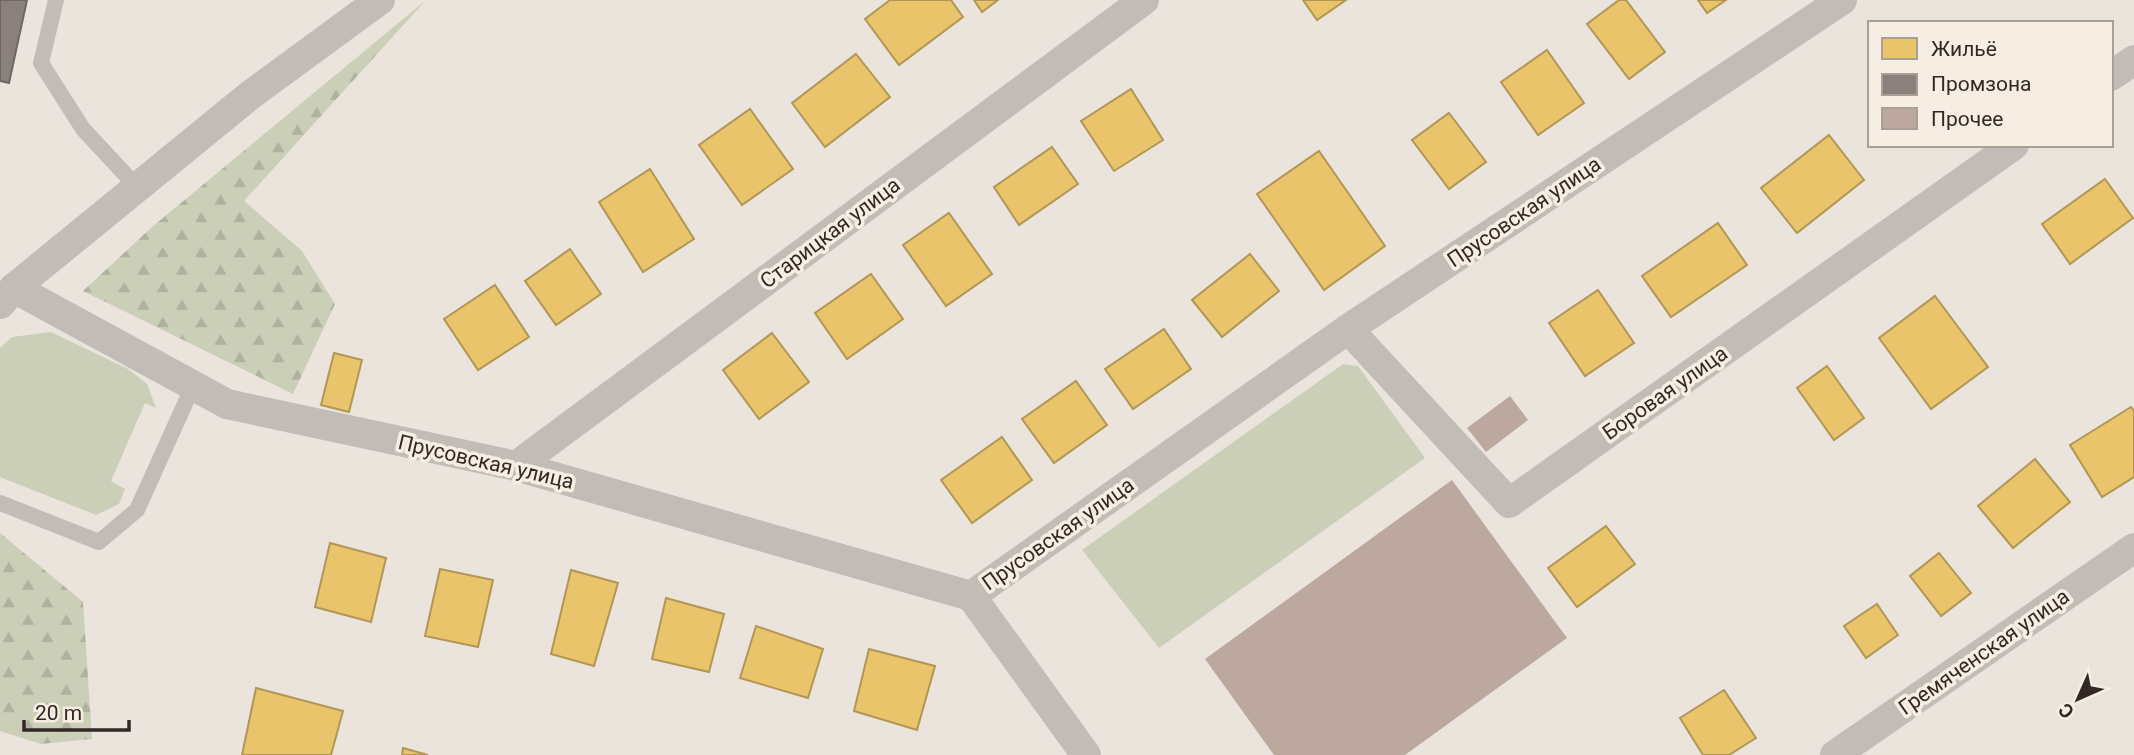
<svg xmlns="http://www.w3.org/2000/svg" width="2134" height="755" viewBox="0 0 2134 755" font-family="Roboto,sans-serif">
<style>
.green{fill:#cbcfb8}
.forest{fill:url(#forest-firs)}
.homes{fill:#e9c46a;stroke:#b29656;stroke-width:2}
.industry{fill:#8a817c;stroke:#706762;stroke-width:2}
.building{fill:#bda89f}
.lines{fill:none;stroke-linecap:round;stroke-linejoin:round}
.lane{stroke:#c2bcb7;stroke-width:16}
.street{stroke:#c2bcb7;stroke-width:30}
.labels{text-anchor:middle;stroke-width:7;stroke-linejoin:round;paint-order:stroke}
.street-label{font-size:21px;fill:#322926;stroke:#f7eee3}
</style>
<defs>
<pattern id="forest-firs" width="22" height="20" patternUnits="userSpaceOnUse" patternTransform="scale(1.75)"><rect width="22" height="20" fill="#cbcfb8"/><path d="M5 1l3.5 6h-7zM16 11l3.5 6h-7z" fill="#afb29e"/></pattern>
</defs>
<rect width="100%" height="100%" fill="#eae4dd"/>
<g class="green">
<path d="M51 332 128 369 147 384 156 408 145 403 111 481 125 489 119 504 96 515 0 477V348L12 337Z"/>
<path d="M1343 364 1358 366 1425 458 1159 648 1082 550Z"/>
</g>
<g class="forest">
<path d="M426 0 244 201 302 251 335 304 293 394 83 291 152 227Z"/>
<path d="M0 533 83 602 92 739 41 744 0 731Z"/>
</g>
<g class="homes">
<path d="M890 0H951L963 17 899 65 865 19Z"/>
<path d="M974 0H998L982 12Z"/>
<path d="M1303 0H1346L1317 20Z"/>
<path d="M1619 0H1626L1665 52 1629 79 1587 24Z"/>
<path d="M1698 0H1726L1707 13Z"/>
<path d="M1547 50 1584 103 1538 135 1501 82Z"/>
<path d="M856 54 890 97 825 147 792 103Z"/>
<path d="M1131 89 1163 140 1114 171 1081 121Z"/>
<path d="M750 109 793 169 742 205 699 145Z"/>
<path d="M1449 113 1486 162 1449 189 1412 140Z"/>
<path d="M1829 135 1864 180 1797 233 1761 188Z"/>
<path d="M1052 147 1078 184 1019 225 994 187Z"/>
<path d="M1319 151 1385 246 1324 290 1257 194Z"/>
<path d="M650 169 694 239 643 272 599 202Z"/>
<path d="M2105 179 2133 218 2070 264 2042 224Z"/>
<path d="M949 213 992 274 946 306 903 245Z"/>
<path d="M1718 223 1747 265 1671 317 1642 276Z"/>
<path d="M570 249 601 294 556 325 525 281Z"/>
<path d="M1250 254 1279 291 1222 337 1192 300Z"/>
<path d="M871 274 903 319 847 359 815 313Z"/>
<path d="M495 285 529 337 478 370 444 319Z"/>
<path d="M1598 290 1634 343 1585 376 1549 323Z"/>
<path d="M1935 296 1988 367 1931 409 1879 338Z"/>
<path d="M1164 329 1191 369 1133 409 1105 369Z"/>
<path d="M772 333 809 382 759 419 723 370Z"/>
<path d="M334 353 362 360 349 412 321 405Z"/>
<path d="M1827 366 1864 418 1834 440 1797 388Z"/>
<path d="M1076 381 1107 425 1054 463 1022 419Z"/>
<path d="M2131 407 2134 411V477L2102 497 2070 445Z"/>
<path d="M1002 437 1032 480 972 523 941 480Z"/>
<path d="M2035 459 2070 502 2013 548 1978 506Z"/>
<path d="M1606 526 1635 564 1577 607 1548 568Z"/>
<path d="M330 543 386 558 371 622 315 607Z"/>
<path d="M1939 553 1971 593 1941 616 1910 576Z"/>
<path d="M440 569 493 580 478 647 425 636Z"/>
<path d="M571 570 618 583 594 666 551 654Z"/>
<path d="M666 598 724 614 709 672 652 659Z"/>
<path d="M1877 604 1898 635 1866 658 1844 626Z"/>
<path d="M756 626 823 649 808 698 740 678Z"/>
<path d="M869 649 935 666 917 730 854 711Z"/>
<path d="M256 688 343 711 331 755H242Z"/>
<path d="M1724 690 1756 738 1729 755H1703L1680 718Z"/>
<path d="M403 748 428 755H402Z"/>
</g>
<path class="industry" d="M0 0H27L9 83 0 81Z"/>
<g class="building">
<path d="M1510 396 1528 420 1486 452 1467 428Z"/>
<path d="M1452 480 1567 638 1405 755H1274L1205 659Z"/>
</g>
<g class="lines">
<g class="lane">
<path d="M56 0 41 63 83 129 137 187"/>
<path d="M0 503 99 542 137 510 193 386"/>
</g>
<g class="street">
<path d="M2111 76 2134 60"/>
<path d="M14 288 227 404 516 466 971 596 1348 329 1842 0"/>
<path d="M0 304 14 288 249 96 380 0"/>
<path d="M1348 329 1509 503 2014 145"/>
<path d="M516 466 1144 0"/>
<path d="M971 596 1086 755"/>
<path d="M1835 755 2134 548"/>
</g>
</g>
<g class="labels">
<g class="street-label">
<text transform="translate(1524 212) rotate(-34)" y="7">Прусовская улица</text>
<text transform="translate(830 233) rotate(-37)" y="7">Старицкая улица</text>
<text transform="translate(1665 393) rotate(-35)" y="7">Боровая улица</text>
<text transform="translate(486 462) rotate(13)" y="7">Прусовская улица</text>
<text transform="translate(1058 534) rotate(-35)" y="7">Прусовская улица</text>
<text transform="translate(1984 652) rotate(-35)" y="7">Гремяченская улица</text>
</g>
</g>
<rect x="1868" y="21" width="245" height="126" fill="#f7eee3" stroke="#a89f97" stroke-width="2"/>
<rect x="1882" y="38" width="35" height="21" fill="#e9c46a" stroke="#a89f97" stroke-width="2"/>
<text x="1931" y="56" font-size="21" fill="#322926">Жильё</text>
<rect x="1882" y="74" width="35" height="21" fill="#8a817c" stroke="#a89f97" stroke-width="2"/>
<text x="1931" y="91" font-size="21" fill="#322926">Промзона</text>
<rect x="1882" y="108" width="35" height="21" fill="#bda89f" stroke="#a89f97" stroke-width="2"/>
<text x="1931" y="126" font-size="21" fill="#322926">Прочее</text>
<g transform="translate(2078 699) rotate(225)" stroke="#f7eee3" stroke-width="5" paint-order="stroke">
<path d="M0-5L12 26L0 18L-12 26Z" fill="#322926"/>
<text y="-10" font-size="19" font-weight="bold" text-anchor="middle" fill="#322926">С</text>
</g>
<path d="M24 720v10h105v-10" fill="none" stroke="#322926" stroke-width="3.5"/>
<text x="35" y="720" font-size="21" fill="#322926" stroke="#f7eee3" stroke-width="5" paint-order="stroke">20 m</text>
</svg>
